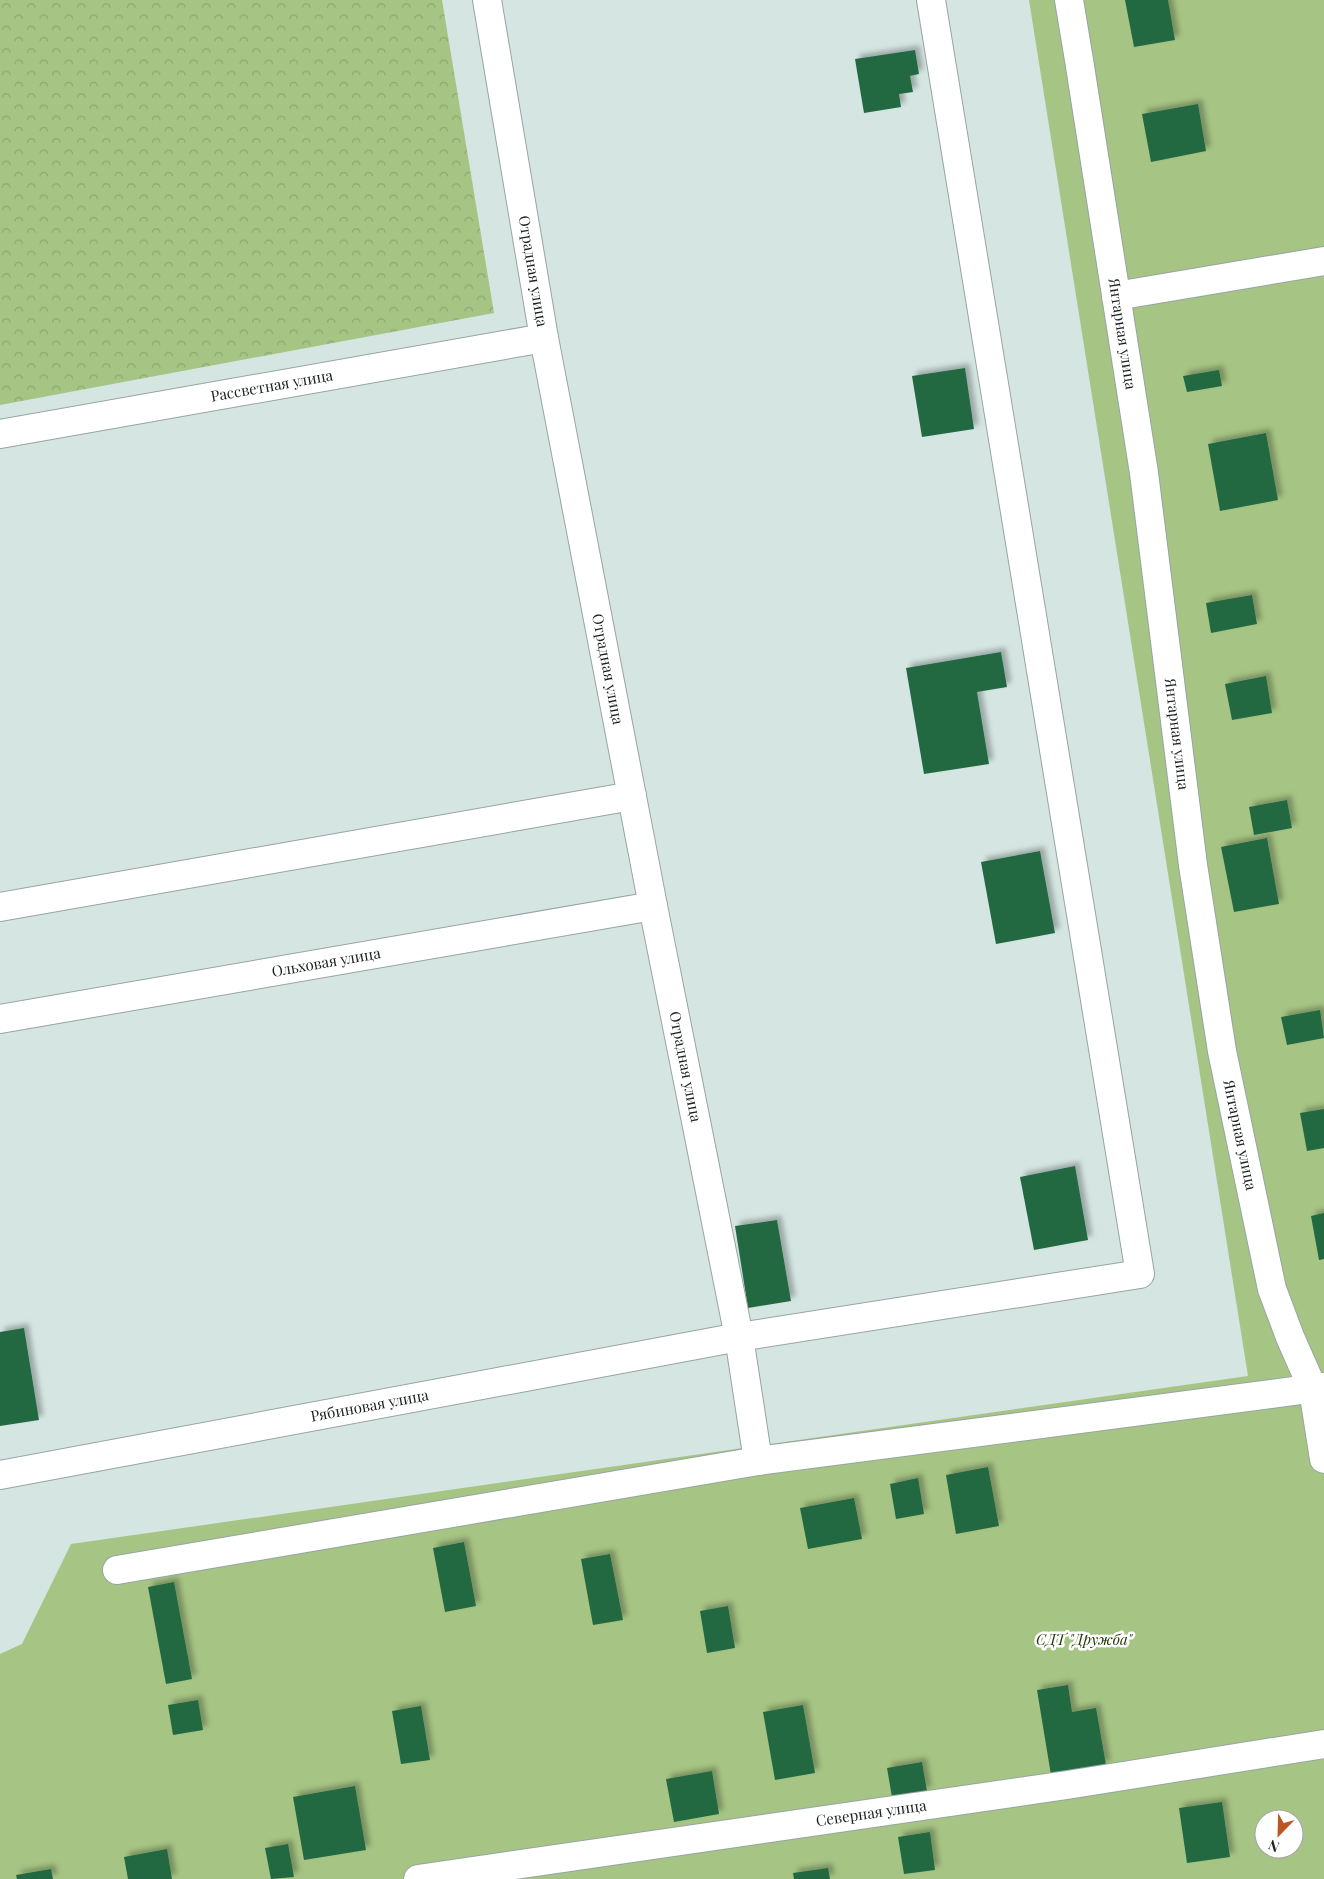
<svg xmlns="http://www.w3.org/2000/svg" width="1324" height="1879" viewBox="0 0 1324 1879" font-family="'Playfair Display',serif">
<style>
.forest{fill:url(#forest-crowns)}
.garden{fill:#a6c483;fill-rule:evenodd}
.building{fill:#216943;filter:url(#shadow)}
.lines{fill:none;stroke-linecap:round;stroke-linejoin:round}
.minor-casing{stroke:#96a5a3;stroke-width:30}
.minor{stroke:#fff;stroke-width:28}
.labels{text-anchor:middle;stroke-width:5;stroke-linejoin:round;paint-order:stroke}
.street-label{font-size:15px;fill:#1b2120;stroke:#fff}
.park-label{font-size:15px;font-style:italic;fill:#273a0a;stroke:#fff}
</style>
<defs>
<pattern id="forest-crowns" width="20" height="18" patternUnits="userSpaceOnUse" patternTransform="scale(1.25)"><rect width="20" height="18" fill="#a6c483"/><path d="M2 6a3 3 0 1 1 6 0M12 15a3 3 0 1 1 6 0" fill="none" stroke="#8ea871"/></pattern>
<filter id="shadow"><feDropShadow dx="4.5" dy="-4.5" stdDeviation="2.5" flood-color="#0004"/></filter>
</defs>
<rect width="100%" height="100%" fill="#d4e5e2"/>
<path class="forest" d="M0 0H442L494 313 0 405Z"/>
<path class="garden" d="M1029 0H1324V1879H0V1654L22 1644 71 1544 1248 1376ZM1264 1819H1294V1849H1264Z"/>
<g class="building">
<path d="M1125 0H1168L1175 40 1134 47Z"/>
<path d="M915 50 919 74 910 76 913 92 899 94 901 107 864 113 855 59Z"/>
<path d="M1198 104 1206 151 1151 162 1142 114Z"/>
<path d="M965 368 974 429 922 437 912 376Z"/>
<path d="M1219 370 1222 386 1187 392 1183 376Z"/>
<path d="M1266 433 1278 500 1220 511 1208 444Z"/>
<path d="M1252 595 1257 624 1211 633 1206 603Z"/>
<path d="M1001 652 1007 687 977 692 989 764 924 774 906 668Z"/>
<path d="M1266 676 1272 713 1232 720 1225 684Z"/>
<path d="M1287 800 1292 828 1254 835 1249 807Z"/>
<path d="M1267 838 1279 904 1234 912 1221 847Z"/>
<path d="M1040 851 1055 933 996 944 981 862Z"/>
<path d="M1320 1010 1324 1038 1287 1045 1281 1017Z"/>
<path d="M1324 1109V1148L1307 1151 1300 1113Z"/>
<path d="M1075 1166 1088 1240 1034 1250 1020 1177Z"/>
<path d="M1324 1213V1259L1319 1260 1311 1216Z"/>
<path d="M777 1220 791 1301 748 1308 735 1226Z"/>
<path d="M24 1328 39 1420 0 1426V1332Z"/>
<path d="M988 1467 999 1526 956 1534 946 1475Z"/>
<path d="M918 1478 924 1514 896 1519 890 1484Z"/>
<path d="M854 1498 862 1539 808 1549 800 1508Z"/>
<path d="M464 1542 476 1606 445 1612 433 1548Z"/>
<path d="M610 1554 623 1620 593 1625 581 1559Z"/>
<path d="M174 1582 192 1679 166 1684 148 1587Z"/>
<path d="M728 1606 735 1648 707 1653 700 1611Z"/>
<path d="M1068 1685 1072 1712 1096 1708 1106 1765 1051 1775 1037 1690Z"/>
<path d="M198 1700 203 1730 173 1735 168 1705Z"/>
<path d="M803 1705 815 1773 775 1780 763 1712Z"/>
<path d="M421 1706 430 1760 401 1764 392 1711Z"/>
<path d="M922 1762 927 1791 892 1797 887 1768Z"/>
<path d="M712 1771 719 1814 674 1822 666 1779Z"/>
<path d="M355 1786 366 1850 304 1860 293 1797Z"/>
<path d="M1222 1802 1230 1857 1187 1863 1179 1808Z"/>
<path d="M930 1832 935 1870 904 1874 898 1837Z"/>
<path d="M288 1844 294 1877 271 1879 265 1848Z"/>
<path d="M167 1849 172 1879H128L124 1857Z"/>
<path d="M828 1868 830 1879H794L793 1873Z"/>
<path d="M51 1869 53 1879H17L16 1875Z"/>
</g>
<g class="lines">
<g class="minor-casing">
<g id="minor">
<path id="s1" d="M487 0 544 338 653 906 739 1337 758 1461"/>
<path id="s2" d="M1069 0 1079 60 1144 473 1193 865 1222 1051 1272 1289 1290 1337 1313 1389 1324 1459"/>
<path d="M1116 296 1324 261"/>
<path id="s3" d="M0 434 544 338"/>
<path d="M0 907 632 796"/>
<path id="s4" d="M0 1019 653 906"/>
<path id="s5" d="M0 1475 739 1337 1140 1274 931 0"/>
<path d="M117 1570 758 1461 1324 1387"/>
<path id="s6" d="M418 1879 1067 1785 1324 1744"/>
</g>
</g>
<use href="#minor" class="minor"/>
</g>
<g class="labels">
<g class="street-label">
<text dy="5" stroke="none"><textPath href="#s1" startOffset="275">Отрадная улица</textPath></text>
<text dy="5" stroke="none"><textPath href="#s2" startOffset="338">Янтарная улица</textPath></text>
<text dy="5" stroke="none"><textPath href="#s3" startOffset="276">Рассветная улица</textPath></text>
<text dy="5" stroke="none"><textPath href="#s1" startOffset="680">Отрадная улица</textPath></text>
<text dy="5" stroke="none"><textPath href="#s2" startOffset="742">Янтарная улица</textPath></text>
<text dy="5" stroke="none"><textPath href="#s4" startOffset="331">Ольховая улица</textPath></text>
<text dy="5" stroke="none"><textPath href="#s1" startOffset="1085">Отрадная улица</textPath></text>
<text dy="5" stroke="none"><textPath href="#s2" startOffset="1148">Янтарная улица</textPath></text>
<text dy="5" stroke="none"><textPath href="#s5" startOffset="376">Рябиновая улица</textPath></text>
<text dy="5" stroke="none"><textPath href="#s6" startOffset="458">Северная улица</textPath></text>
</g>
<g class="park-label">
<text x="1084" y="1645">СДТ "Дружба"</text>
</g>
</g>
<g transform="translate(1279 1834) rotate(203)"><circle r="24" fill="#ffffff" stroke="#a4a6a6"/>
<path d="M0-4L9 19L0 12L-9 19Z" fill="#bc5725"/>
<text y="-8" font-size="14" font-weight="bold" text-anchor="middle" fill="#1b2120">N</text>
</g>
</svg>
